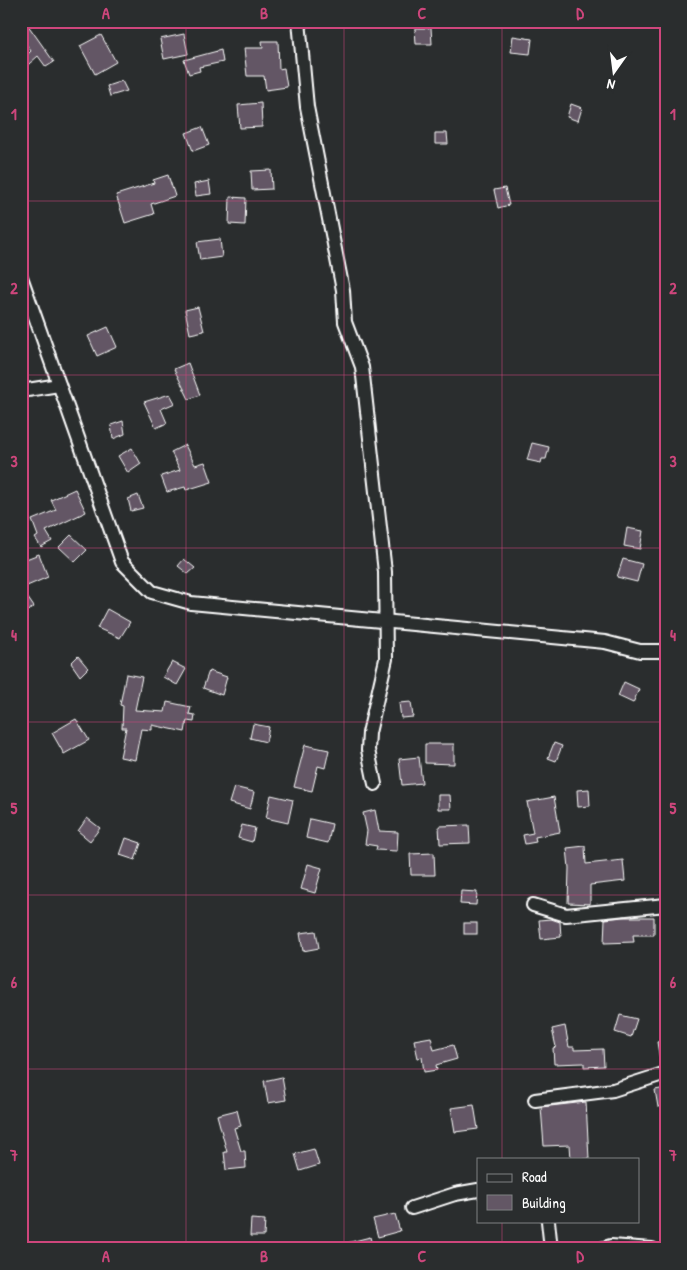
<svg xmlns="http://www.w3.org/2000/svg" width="687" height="1270" viewBox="0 0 687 1270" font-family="'Patrick Hand',sans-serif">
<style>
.building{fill:#635765;stroke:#fff}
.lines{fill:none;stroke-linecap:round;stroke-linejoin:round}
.minor-casing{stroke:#fff;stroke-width:16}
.minor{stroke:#2a2d2e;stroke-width:12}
.grid{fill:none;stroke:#ce467c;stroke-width:1;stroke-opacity:0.55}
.neatline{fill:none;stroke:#ce467c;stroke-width:2}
.grid-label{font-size:16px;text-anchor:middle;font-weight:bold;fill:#ce467c}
</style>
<rect width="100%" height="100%" fill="#2a2d2e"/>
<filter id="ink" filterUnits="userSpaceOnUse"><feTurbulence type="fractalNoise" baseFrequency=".02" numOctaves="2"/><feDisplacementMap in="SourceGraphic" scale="10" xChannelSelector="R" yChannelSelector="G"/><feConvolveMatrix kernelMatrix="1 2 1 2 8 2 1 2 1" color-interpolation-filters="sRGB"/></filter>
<g filter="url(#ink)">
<g class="building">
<path d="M21 21H25L54 62 46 67 38 56 21 71V61L31 51 21 37Z"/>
<path d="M415 28H431L432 44H416Z"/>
<path d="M184 34 188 54 164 59 160 39Z"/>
<path d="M101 35 116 62 95 74 80 46Z"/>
<path d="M513 36 532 39 530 54 511 52Z"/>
<path d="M262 41H278L279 69 284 68 287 87 266 90 264 76H247L244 48H263Z"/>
<path d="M221 50 223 62 199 67 200 71 189 74 184 60Z"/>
<path d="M122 81 127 91 110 96 107 86Z"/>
<path d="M261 103 262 127 240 128 238 105Z"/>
<path d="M571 104 582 108 578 121 567 117Z"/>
<path d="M202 127 209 145 193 151 186 133Z"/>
<path d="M435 133H447L448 144H435Z"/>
<path d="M271 170 272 189 252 190 251 171Z"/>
<path d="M168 175 175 196 151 204 154 214 125 223 116 195 154 183 153 180Z"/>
<path d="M209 181 211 194 196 196 194 184Z"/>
<path d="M505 188 509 205 498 208 494 190Z"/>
<path d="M230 197 246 198 245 225 229 224Z"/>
<path d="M220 239 222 257 200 260 197 242Z"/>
<path d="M198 307 204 331 190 334 185 310Z"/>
<path d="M108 327 117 347 97 356 88 336Z"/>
<path d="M188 363 200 395 189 399 174 369Z"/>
<path d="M170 394 175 403 161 409 167 423 156 428 144 402Z"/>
<path d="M123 421 125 434 113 439 111 425Z"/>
<path d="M532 443 549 447 546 459H542L541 463 527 460Z"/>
<path d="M185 445 195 465 205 462 212 482 186 490 185 487 167 492 161 476 180 470 171 452Z"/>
<path d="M132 448 141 464 128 473 118 456Z"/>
<path d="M75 489 86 512 46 531 52 541 41 547 35 538 38 536 32 520 56 510 51 500Z"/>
<path d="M138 495 143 508 131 511 128 499Z"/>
<path d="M627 528 643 531 640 549 624 546Z"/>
<path d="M71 535 87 550 75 562 59 547Z"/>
<path d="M39 554 48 577 27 586 21 571V561Z"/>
<path d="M184 559 195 568 188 574 178 566Z"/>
<path d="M623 559 642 564 637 582 617 577Z"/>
<path d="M21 588 34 607 21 615Z"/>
<path d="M107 609 130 622 120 638 97 628Z"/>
<path d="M78 656 88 668 80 676 71 663Z"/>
<path d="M172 662 186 669 177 685 163 677Z"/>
<path d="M209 671 227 677 222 695 203 688Z"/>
<path d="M126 674 142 677 135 710 165 712 167 702 191 707 189 714 195 715 194 722 187 721 185 732 152 725V730L141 729 135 760 120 757 126 728H122L123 706 120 705Z"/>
<path d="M624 682 639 689 633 703 618 696Z"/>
<path d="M411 702 413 717 401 718 399 703Z"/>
<path d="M76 719 89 740 64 754 52 733Z"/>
<path d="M253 724 269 727 266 742 250 738Z"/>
<path d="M554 743 562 746 556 761 548 758Z"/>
<path d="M425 744H454V764L425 763Z"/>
<path d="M305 745 329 750 325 768 318 766 312 791 294 787Z"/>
<path d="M419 757 422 783 402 785 399 759Z"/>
<path d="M234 787 254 792 250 809 229 803Z"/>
<path d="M589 789 590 806 578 807 577 790Z"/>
<path d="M271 795 293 800 288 823 266 818Z"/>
<path d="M438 795H450L451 809H438Z"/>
<path d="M554 797 560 832 535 837 536 842 525 844 523 835 533 833 527 802Z"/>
<path d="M375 810 379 831 398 832 397 851 376 850 377 846 365 844 367 831 363 813Z"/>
<path d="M87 818 100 828 90 841 78 831Z"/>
<path d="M310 819 332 824 328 843 306 838Z"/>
<path d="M242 825 255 828 252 842 238 838Z"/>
<path d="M469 825 470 843 440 844 439 826Z"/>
<path d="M126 838 141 843 135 860 120 855Z"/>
<path d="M585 846 586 864 623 860 625 881 590 885V904L568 903 569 868 567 848Z"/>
<path d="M434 853 435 875H411L410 854Z"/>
<path d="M308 864 322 868 315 893 301 889Z"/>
<path d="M461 891 477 892 476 905 460 904Z"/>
<path d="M623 917H654V935H633L634 942 604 943 605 919Z"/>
<path d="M551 919 560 922 561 937 541 939 539 920Z"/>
<rect x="464" y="923" width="13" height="11"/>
<path d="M316 931 319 948 303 951 300 933Z"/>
<path d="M620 1015 637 1019 631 1037 615 1032Z"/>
<path d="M565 1026 569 1047H574V1050L603 1049 604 1066 584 1067V1063L554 1064 553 1048 556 1047 552 1029Z"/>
<path d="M431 1037 434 1050 453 1045 457 1059 436 1065 437 1070 424 1072 422 1057 418 1058 414 1040Z"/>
<path d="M666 1040V1065L661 1066 657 1042Z"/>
<path d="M282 1077 286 1100 268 1103 264 1081Z"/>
<path d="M666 1088V1106L658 1107 655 1090Z"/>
<path d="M586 1102 589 1159H571L570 1145 544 1146 541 1107Z"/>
<path d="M474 1105 478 1129 455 1132 451 1108Z"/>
<path d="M237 1110 241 1126 234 1128 241 1151H245L246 1168 226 1170 224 1152H227L217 1115Z"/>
<path d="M314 1149 319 1165 300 1171 295 1154Z"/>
<path d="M395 1214 400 1231 378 1237 373 1219Z"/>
<path d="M251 1219 265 1220 264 1236H250Z"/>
<path d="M370 1237 373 1249H335V1246Z"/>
</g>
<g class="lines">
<g class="minor-casing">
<g id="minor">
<path d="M299 21 307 107 343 290 345 322 362 367 385 572 386 659 369 733 368 750 375 784"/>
<path d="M21 277 122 562 152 592 191 603 605 642 640 651H666"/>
<path d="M21 391 59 385"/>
<path d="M533 905 566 915 666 905"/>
<path d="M535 1100 613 1090 666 1073"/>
<path d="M412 1208 455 1194 478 1190"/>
<path d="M548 1221 551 1249"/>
<path d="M601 1249 611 1246 652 1249"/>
</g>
</g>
<use href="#minor" class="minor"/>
</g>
</g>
<path class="grid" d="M186 21V1249M344 21V1249M502 21V1159M21 201H666M21 375H666M21 548H666M21 722H666M21 895H666M21 1069H666M502 1221V1249"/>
<rect width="687" height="1270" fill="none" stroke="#2a2d2e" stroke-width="55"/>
<rect x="477" y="1158" width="162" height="65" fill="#2a2d2e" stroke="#7f8182"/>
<rect x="487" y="1174" width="25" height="8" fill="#2a2d2e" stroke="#7f8182"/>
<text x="522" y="1182" font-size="15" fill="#ffffff">Road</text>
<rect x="487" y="1195" width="25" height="15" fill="#635765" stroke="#7f8182"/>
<text x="522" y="1208" font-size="15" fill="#ffffff">Building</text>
<g transform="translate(614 72) rotate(194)" stroke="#2a2d2e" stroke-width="4" paint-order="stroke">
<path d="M0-4L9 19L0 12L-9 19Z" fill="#ffffff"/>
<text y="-8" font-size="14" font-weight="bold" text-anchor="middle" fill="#ffffff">N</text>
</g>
<rect x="28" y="28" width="632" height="1214" class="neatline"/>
<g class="grid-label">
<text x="106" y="19">A</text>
<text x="264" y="19">B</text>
<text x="422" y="19">C</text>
<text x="580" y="19">D</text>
<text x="14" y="120">1</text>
<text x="673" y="120">1</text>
<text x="14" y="294">2</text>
<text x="673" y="294">2</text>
<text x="14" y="467">3</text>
<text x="673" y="467">3</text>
<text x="14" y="641">4</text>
<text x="673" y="641">4</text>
<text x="14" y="814">5</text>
<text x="673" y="814">5</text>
<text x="14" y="988">6</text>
<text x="673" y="988">6</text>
<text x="14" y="1161">7</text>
<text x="673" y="1161">7</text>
<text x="106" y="1262">A</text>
<text x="264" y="1262">B</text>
<text x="422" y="1262">C</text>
<text x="580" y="1262">D</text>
</g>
</svg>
